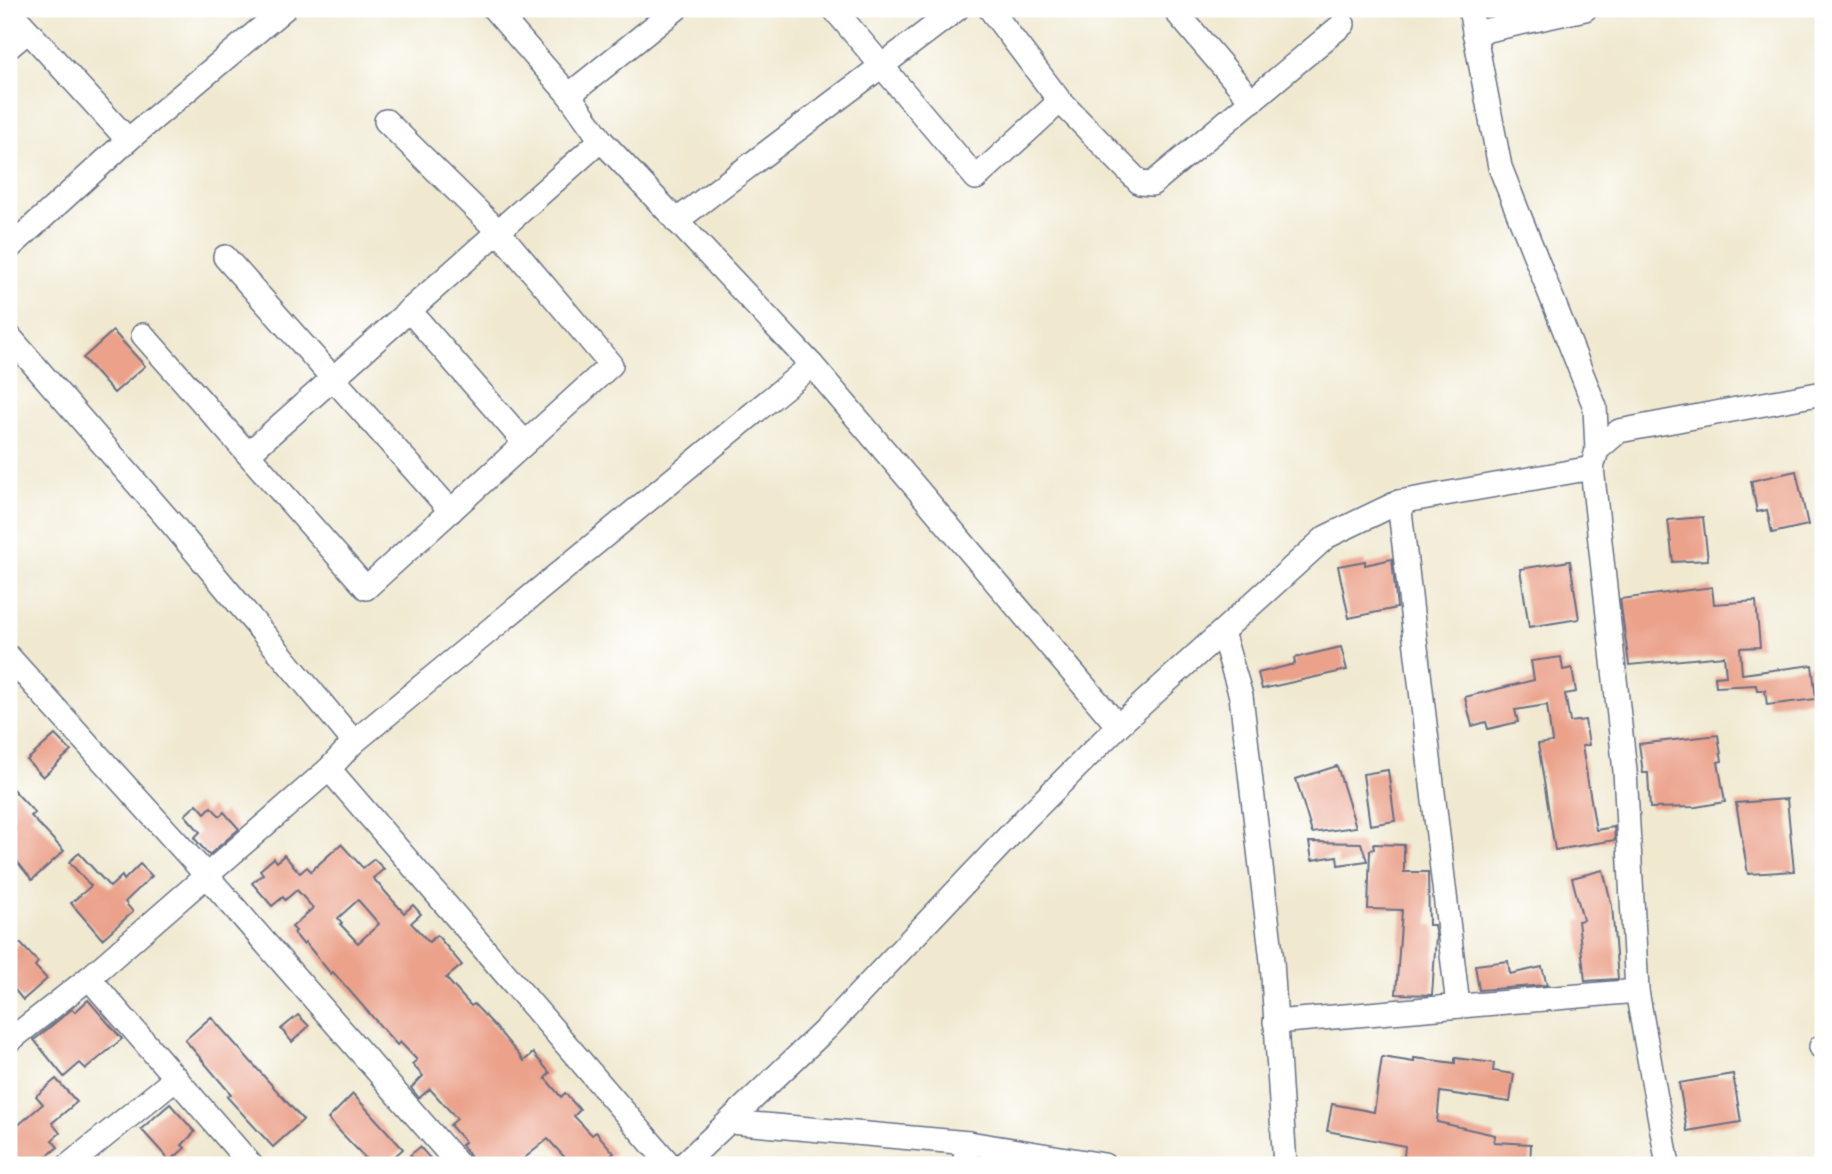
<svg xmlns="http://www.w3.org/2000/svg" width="1832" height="1174" viewBox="0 0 1832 1174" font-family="Kalam,sans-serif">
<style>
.building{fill:#eba18a;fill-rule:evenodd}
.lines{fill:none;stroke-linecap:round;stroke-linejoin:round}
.minor-casing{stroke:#667086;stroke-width:26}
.minor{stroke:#fff;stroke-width:23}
</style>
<rect width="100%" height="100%" fill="#fff"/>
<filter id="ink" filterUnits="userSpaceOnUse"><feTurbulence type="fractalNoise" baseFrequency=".0143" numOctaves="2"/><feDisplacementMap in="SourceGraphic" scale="14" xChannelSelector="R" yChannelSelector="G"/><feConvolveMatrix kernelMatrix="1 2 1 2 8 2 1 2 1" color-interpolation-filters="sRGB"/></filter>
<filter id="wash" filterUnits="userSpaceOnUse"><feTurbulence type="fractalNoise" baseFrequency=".00686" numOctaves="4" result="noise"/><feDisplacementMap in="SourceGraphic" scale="28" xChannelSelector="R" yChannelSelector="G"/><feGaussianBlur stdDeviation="1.57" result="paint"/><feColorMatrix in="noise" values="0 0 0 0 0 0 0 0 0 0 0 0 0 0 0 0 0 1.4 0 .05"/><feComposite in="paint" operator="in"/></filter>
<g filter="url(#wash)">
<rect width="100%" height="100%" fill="#f0e9d0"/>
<g id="blocks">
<g class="building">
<path d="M113 331 145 366 114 393 83 358Z"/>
<path d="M1796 471 1808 525 1772 533 1767 510 1757 512 1751 481Z"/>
<path d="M1703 517 1708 560 1673 562 1668 520Z"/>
<path d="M1392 559 1397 608 1349 618 1338 566 1365 561V565Z"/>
<path d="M1570 561 1579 619 1529 627 1520 569Z"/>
<path d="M1712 587 1714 604 1756 601 1760 647 1740 648 1742 674 1812 665 1816 699 1767 705 1765 690H1757L1756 685 1716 687 1715 677 1726 676 1724 656 1629 665 1620 599Z"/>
<path d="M1341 647 1347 670 1262 689 1258 673 1295 664 1294 658Z"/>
<path d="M1561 657 1563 670 1572 668 1576 692 1565 694 1570 722 1585 720 1589 745 1582 746 1596 830 1614 827 1615 840 1555 850 1538 744 1552 742 1547 705 1515 710 1518 722 1488 729 1486 722 1472 726 1465 697 1534 680 1531 661Z"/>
<path d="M55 735 71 751 43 777 27 760Z"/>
<path d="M1718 735 1722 761 1718 762 1725 802 1696 807 1650 808 1648 773H1643L1639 744Z"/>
<path d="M1337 766 1356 827 1312 833 1296 779Z"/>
<path d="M1388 770 1395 821 1370 825 1363 774Z"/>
<path d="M9 785 35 813 31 816 64 851 32 880 11 854 15 850 9 843V835L15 829 9 822Z"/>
<path d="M1787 799 1794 871 1748 874 1736 803Z"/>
<path d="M197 804 205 813 211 807 220 816 224 812 239 829 209 855 194 838 200 832 185 815Z"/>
<path d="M1309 842 1361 843 1367 861 1338 865 1337 856 1312 860Z"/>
<path d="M341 844 363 868 374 859 384 869 373 878 404 913 413 905 421 914 411 923 429 942 437 935 462 965 446 978 471 1006 474 1004 494 1025 524 1061 533 1053 550 1073 545 1078 561 1097 565 1093 580 1110 574 1116 592 1135 596 1132 614 1153 609 1157 616 1165H576L569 1158 567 1160 548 1139 516 1165H473L470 1156 461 1145 465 1142 450 1125 457 1119 430 1089 419 1098 411 1088 423 1076 412 1064 417 1060 400 1042 397 1045 333 972 331 974 305 942 303 944 294 933 296 931 292 927 313 908 297 890 285 900 283 897 272 906 252 883 263 874 260 870 274 858 277 862 284 855 300 873 307 867 311 871ZM358 900 379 924 358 943 340 924 342 923 338 918Z"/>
<path d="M1373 844 1404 845V872H1428L1429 925H1434L1436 936 1432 995 1396 994 1402 910 1368 909 1370 850 1374 849Z"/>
<path d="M79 853 110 887 122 876 124 880 140 864 152 876 125 902 133 912 102 939 71 903 91 886 69 862Z"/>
<path d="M1603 870 1612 906 1618 979 1585 981 1578 921 1583 920 1572 878Z"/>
<path d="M20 943 38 962 35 966 47 979 23 1000 9 983V950Z"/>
<path d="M1508 961 1510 974 1542 967 1547 985 1479 990 1475 965Z"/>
<path d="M88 1000 122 1039 86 1069 80 1063 64 1077 34 1040 72 1009 75 1012Z"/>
<path d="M298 1015 309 1026 292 1042 281 1029Z"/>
<path d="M211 1017 303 1120 273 1147 227 1097 231 1094 185 1040Z"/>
<path d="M1382 1057 1414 1062V1058L1455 1063V1058L1494 1063 1493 1071 1514 1074 1510 1102 1440 1092 1437 1122 1495 1135 1494 1142 1531 1144 1530 1165H1435L1436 1162 1404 1157 1405 1146 1327 1131 1332 1104 1374 1112Z"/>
<path d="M1733 1074 1741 1122 1687 1131 1679 1083Z"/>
<path d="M56 1079 77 1102 52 1123 60 1133 52 1140 58 1147 36 1165H23L9 1149V1133L43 1104 36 1096Z"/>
<path d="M353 1094 403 1149 385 1165H372L328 1119Z"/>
<path d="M170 1104 195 1132 182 1145 185 1148 170 1161 141 1129Z"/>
<path d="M420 1147 436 1165H420L410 1155Z"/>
</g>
</g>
</g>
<g filter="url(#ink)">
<use href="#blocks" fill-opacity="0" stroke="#667086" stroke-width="2"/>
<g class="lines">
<g class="minor-casing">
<g id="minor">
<path d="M494 9 569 95 601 140 812 365 1118 726"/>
<path d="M834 9 976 178 1060 101"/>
<path d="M990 9 1060 101 1140 183 1152 184 1343 24"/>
<path d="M1174 9 1252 101"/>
<path d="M1470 9 1500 167 1595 407 1597 450"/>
<path d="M9 10 128 140"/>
<path d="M1474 33 1585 9"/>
<path d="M9 47 28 31"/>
<path d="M569 95 676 9"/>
<path d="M676 221 957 9"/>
<path d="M9 248 128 140 284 9"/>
<path d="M225 257 451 511"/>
<path d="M409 310 525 443"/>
<path d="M143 335 366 588 611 365 499 232 386 121"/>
<path d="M9 336 173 525 354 742 329 769 89 978 9 1041"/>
<path d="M249 453 601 140"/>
<path d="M1592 468 1625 771 1637 991 1668 1165"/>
<path d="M1399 502 1458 1006"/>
<path d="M1222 632 1241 696 1272 961 1285 1165"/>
<path d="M9 657 207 876 459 1165"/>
<path d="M354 742 812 365"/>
<path d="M329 769 670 1165"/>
<path d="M89 978 251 1165"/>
<path d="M1275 1022 1637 991"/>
<path d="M1821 1047H1823"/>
<path d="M730 1122 969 1143 1104 1165"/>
<path d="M69 1165 176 1078"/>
<path d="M683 1165 826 1029 1026 818 1118 726 1326 537 1399 502 1592 468 1597 450 1619 431 1823 393"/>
<path d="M963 1165 969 1143"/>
</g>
</g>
<use href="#minor" class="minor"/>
</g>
</g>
<rect width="1832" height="1174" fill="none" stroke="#fff" stroke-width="35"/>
</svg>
